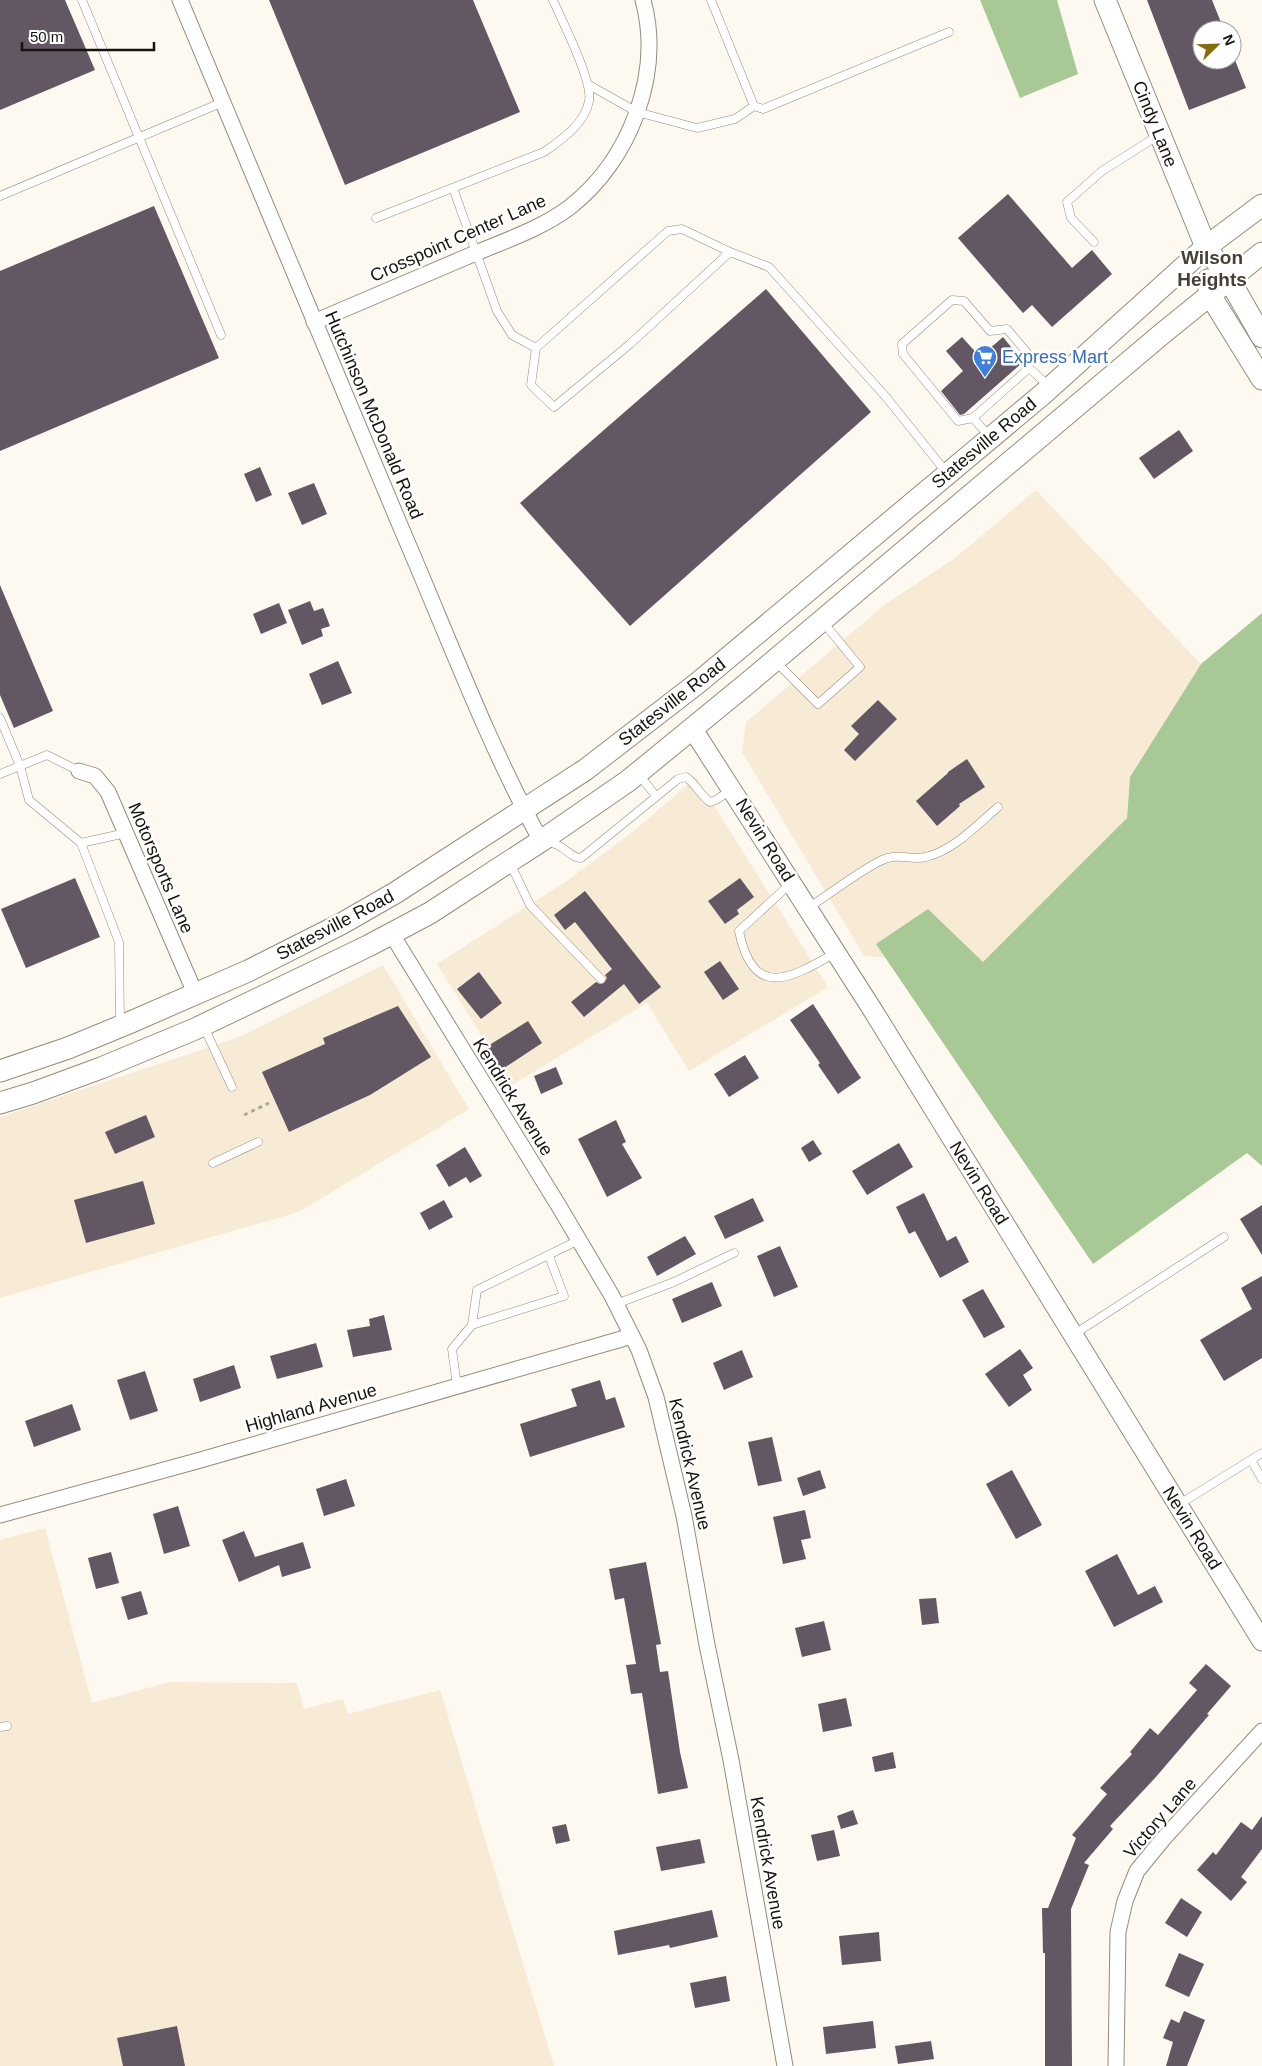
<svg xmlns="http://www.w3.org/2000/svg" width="1262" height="2066" viewBox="0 0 1262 2066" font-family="Helvetica,sans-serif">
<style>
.built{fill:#f7ebd5}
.forest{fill:#a8c995}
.building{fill:#625762}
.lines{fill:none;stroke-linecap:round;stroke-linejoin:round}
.service-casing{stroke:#938c7d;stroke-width:9}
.minor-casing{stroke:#938c7d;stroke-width:17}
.tertiary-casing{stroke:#938c7d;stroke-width:21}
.secondary-casing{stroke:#938c7d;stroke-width:23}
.path{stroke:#aba79f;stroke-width:3;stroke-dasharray:4 4;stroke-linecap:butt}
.service{stroke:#fff;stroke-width:8}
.minor{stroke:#fff;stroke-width:15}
.tertiary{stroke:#fff;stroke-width:19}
.secondary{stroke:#fff;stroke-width:21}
.labels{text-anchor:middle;stroke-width:5;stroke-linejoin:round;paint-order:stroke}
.street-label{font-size:18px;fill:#17140f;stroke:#fff}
.shop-label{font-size:18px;fill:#366cbe;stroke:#fff;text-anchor:start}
.neighbourhood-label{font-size:19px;font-weight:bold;fill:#463f33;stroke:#fff}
</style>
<rect width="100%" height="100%" fill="#fef9f0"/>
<g class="built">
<path d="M1036 490 1201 664 1130 777 1127 818 983 963 864 956 742 752 746 722 887 603 955 558Z"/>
<path d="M696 777 828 987 689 1071 647 1003 512 1085 437 964 568 880 635 830Z"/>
<path d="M383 965 469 1109 299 1212 0 1298V1117L239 1037Z"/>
<path d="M45 1528 92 1703 170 1682 297 1683 304 1709 343 1699 348 1714 440 1690 554 2066H0V1540Z"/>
</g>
<g class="forest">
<path d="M980 0H1057L1078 74 1020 98Z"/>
<path d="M1262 613V1166L1247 1153 1093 1264 876 944 928 909 983 962 1127 818 1130 777 1201 664Z"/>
</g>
<g class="building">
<path d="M0 0H65L95 70 0 110Z"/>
<path d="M269 0H473L520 112 345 185Z"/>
<path d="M1147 0H1212L1224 30H1202V60H1235L1246 88 1189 110Z"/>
<path d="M1008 194 1072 268 1092 250 1112 274 1052 327 1032 305 1023 313 958 238Z"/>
<path d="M154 206 219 358 0 451V271Z"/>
<path d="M766 289 871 412 630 626 520 503Z"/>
<path d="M962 337 980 357 1003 337 1023 362 964 414 960 415 941 391 963 371 946 351Z"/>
<path d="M1179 430 1193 451 1154 479 1139 458Z"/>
<path d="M260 467 272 495 256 502 244 474Z"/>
<path d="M314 483 327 514 302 525 288 493Z"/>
<path d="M0 585 53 711 14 728 0 695Z"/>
<path d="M310 601 314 611 323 608 330 626 321 629 323 636 302 645 288 610Z"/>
<path d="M279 603 287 623 261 634 253 614Z"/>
<path d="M338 661 352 693 322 705 309 674Z"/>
<path d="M878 700 897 719 855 761 844 750 859 734 851 726Z"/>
<path d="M967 759 985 787 959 804 960 806 937 826 916 801 948 773V772Z"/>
<path d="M75 878 100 937 26 968 1 909Z"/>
<path d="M740 878 754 897 737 910 739 914 725 924 708 901Z"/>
<path d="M585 891 661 987 639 1004 624 984 584 1017 571 1002 596 982 600 984 604 983 607 978 605 975 612 969 575 922 565 930 554 915Z"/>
<path d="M720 961 739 989 723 1000 704 972Z"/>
<path d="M479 972 502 1003 481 1019 457 989Z"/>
<path d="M813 1004 861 1078 838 1094 818 1065 820 1063 790 1020Z"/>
<path d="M398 1006 431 1057 370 1095 289 1132 262 1072 325 1044 323 1038Z"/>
<path d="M528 1021 542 1043 501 1070 486 1047Z"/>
<path d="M745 1055 759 1078 729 1097 714 1074Z"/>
<path d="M556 1067 563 1084 541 1094 534 1076Z"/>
<path d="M146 1115 155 1137 115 1154 105 1132Z"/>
<path d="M616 1120 626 1142 622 1144 642 1178 607 1197 578 1139Z"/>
<path d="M813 1140 822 1154 809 1162 801 1148Z"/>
<path d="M899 1143 913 1167 867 1195 852 1171Z"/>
<path d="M465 1147 482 1176 470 1183 466 1177 449 1187 436 1165Z"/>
<path d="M143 1181 155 1224 86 1243 74 1200Z"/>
<path d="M924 1193 947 1241 956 1236 969 1262 940 1278 915 1231 909 1234 896 1207Z"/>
<path d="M753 1198 764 1221 725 1239 714 1216Z"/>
<path d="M444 1200 453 1217 429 1230 420 1213Z"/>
<path d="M1262 1205V1255L1240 1219Z"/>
<path d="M685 1236 696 1254 657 1276 647 1257Z"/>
<path d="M780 1246 798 1287 774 1297 757 1256Z"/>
<path d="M1262 1276V1358L1224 1381 1200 1340 1252 1309 1241 1288Z"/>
<path d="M712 1282 722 1306 682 1323 672 1299Z"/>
<path d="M983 1289 1005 1327 984 1338 962 1300Z"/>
<path d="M384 1315 392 1350 353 1357 347 1330 370 1326 369 1319Z"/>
<path d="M316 1343 323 1367 277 1379 270 1356Z"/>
<path d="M1020 1349 1033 1368 1023 1375 1032 1390 1009 1407 985 1374Z"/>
<path d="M742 1350 753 1377 724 1390 713 1363Z"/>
<path d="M234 1365 241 1388 200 1402 193 1379Z"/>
<path d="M145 1371 158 1411 130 1420 117 1380Z"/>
<path d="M600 1380 606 1400 615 1397 625 1427 530 1457 520 1424 577 1406 571 1389Z"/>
<path d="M72 1404 81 1430 34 1447 25 1421Z"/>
<path d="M772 1437 782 1481 758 1486 748 1442Z"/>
<path d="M820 1470 826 1488 803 1496 797 1478Z"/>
<path d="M1012 1470 1042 1525 1016 1539 986 1484Z"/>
<path d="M346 1479 355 1506 324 1516 316 1489Z"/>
<path d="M178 1506 190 1546 164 1554 153 1514Z"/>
<path d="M805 1510 811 1538 801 1540 806 1559 783 1564 773 1517Z"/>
<path d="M244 1531 255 1557 303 1542 311 1568 282 1577 279 1565 239 1582 222 1540Z"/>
<path d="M111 1552 119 1583 96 1589 88 1558Z"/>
<path d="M1117 1554 1138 1595 1155 1586 1163 1602 1114 1627 1085 1571Z"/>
<path d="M646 1562 661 1644 656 1645 660 1672 668 1671 680 1752 688 1788 658 1794 642 1693 631 1694 626 1665 636 1664 624 1598 615 1600 609 1569Z"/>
<path d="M141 1591 148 1614 128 1620 121 1597Z"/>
<path d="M936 1598 939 1623 922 1625 919 1599Z"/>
<path d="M824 1621 831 1650 802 1657 795 1628Z"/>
<path d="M1206 1664 1231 1686 1207 1714 1209 1715 1155 1778 1110 1826 1113 1829 1084 1863 1089 1865 1071 1909 1072 2066H1045V1953H1043L1042 1908H1048L1076 1838 1072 1835 1107 1794 1100 1788 1132 1754 1130 1752 1150 1728 1158 1735 1197 1690 1189 1683Z"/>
<path d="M846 1698 852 1726 823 1732 818 1704Z"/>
<path d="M893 1752 896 1768 875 1772 872 1757Z"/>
<path d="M853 1810 858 1824 841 1829 837 1816Z"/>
<path d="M1262 1816V1849L1241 1877 1247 1882 1231 1901 1197 1870 1213 1852 1216 1855 1241 1822 1252 1830Z"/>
<path d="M566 1824 570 1841 556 1844 552 1827Z"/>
<path d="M834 1830 840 1856 817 1861 811 1835Z"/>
<path d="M700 1839 705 1863 661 1871 656 1847Z"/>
<path d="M1181 1898 1202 1912 1187 1937 1165 1923Z"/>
<path d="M712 1910 718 1937 670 1948 669 1945 618 1955 614 1931Z"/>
<path d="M879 1932 881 1961 842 1965 839 1936Z"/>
<path d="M1179 1953 1204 1964 1189 1997 1165 1986Z"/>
<path d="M726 1976 730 2001 695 2008 690 1983Z"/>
<path d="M1184 2011 1205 2020 1187 2066H1166L1173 2042 1163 2038 1171 2019 1179 2023Z"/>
<path d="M873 2021 876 2048 826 2054 823 2027Z"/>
<path d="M177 2026 185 2066H123L117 2038Z"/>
<path d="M931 2041 934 2059 898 2064 895 2046Z"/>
</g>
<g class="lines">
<g class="service-casing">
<g id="service">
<path d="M82 0 221 335"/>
<path d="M711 0 754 106 763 109 949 32"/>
<path d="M589 85 637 112 697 128 735 119 754 106"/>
<path d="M453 188 497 311 512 335 536 348"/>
<path d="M0 196 223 102"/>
<path d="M376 218 544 152C561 140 585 124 589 101 593 81 562 21 553 0"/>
<path d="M1094 242 1071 218 1067 202 1102 171 1159 135"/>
<path d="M730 252 630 344 554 407 531 385 536 348 668 231 682 229 730 252 769 267 886 397 946 472"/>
<path d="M1029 368V355L1007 329 990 331 964 301 952 300 902 344 903 354 958 421 973 418 1029 368 1049 386"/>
<path d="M973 418 990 437"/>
<path d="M776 662 818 704 860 667 823 622"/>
<path d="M0 718 20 766 29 800 81 843 126 833"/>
<path d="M0 774 47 755 79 771"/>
<path d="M639 775 656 796"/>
<path d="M548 842C564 844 570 858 581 858L678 779 686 777C696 784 700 795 710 802L716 800 731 790"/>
<path d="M81 843 119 942 120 1024"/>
<path d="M510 863 530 905 601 979"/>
<path d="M790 884 739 931C753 1000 790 979 835 953"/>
<path d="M808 908C831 893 854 875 878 862 899 851 908 861 926 857 954 850 977 825 998 807"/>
<path d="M203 1025 232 1087"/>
<path d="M213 1163 258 1142"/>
<path d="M616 1304 674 1282 734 1253"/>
<path d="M472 1325 564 1296 549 1256"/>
<path d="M1073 1335 1224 1237"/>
<path d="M457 1386 452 1349 472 1325 477 1290 579 1240"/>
<path d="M1251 1460 1262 1479"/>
<path d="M1178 1505 1262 1453"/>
<path d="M0 1727 7 1726"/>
</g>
</g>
<g class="minor-casing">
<g id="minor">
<path d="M180 0C254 177 328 354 402 530 447 634 487 742 541 841"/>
<path d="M314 322C366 300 419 277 471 255 504 241 541 229 570 207 630 160 663 74 643 0"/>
<path d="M79 771 95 776 108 792 195 993"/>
<path d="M391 933 560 1208 612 1296 639 1350 656 1397 684 1516 707 1645 731 1760 785 2066"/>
<path d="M0 1515 197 1461 632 1336"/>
<path d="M1116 2066 1118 1932 1125 1901 1137 1871 1164 1838 1262 1731"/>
</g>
</g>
<g class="tertiary-casing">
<path id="tertiary" d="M692 728 872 1009 1262 1641"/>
</g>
<g class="secondary-casing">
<g id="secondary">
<path d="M1105 0 1206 247 1229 279 1262 337"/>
<path d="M1208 280 1210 295 1262 379"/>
<path d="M0 1071 68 1048 131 1022 248 971 341 924 395 893 585 770 699 682 1043 394 1206 247 1262 205"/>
<path d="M0 1103 33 1093 101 1068 195 1029 368 946 430 913 541 841 628 781 749 682 1163 333 1262 253"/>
</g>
</g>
<path class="path" d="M244 1115 269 1103"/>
<use href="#service" class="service"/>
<use href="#minor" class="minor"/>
<use href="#tertiary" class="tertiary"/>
<use href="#secondary" class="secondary"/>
</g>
<defs>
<g id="supermarket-pin" transform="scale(1.25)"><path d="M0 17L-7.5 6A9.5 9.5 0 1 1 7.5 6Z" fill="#3f7fe0" stroke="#fff"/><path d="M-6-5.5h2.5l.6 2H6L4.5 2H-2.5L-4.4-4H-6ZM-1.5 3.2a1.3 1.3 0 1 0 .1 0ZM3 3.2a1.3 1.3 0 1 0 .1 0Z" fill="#fff"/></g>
</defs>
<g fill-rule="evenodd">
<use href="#supermarket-pin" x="985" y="357"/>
</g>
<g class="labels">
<g class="street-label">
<text transform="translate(1155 124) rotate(68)" y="6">Cindy Lane</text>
<text transform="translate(458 238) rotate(-24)" y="6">Crosspoint Center Lane</text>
<text transform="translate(374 415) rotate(67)" y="6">Hutchinson McDonald Road</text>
<text transform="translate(984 443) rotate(-40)" y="6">Statesville Road</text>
<text transform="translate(672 702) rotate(-38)" y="6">Statesville Road</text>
<text transform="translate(765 840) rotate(58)" y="6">Nevin Road</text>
<text transform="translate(161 868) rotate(67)" y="6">Motorsports Lane</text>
<text transform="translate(335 925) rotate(-28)" y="6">Statesville Road</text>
<text transform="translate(513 1097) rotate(58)" y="6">Kendrick Avenue</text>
<text transform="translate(979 1183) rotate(58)" y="6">Nevin Road</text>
<text transform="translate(311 1408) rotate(-16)" y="6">Highland Avenue</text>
<text transform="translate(690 1464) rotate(77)" y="6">Kendrick Avenue</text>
<text transform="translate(1192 1528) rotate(58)" y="6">Nevin Road</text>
<text transform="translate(1160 1818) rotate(-49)" y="6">Victory Lane</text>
<text transform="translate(768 1863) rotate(80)" y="6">Kendrick Avenue</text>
</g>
<g class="shop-label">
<text x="1002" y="363">Express Mart</text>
</g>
<g class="neighbourhood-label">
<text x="1212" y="264">Wilson<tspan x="1212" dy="22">Heights</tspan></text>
</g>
</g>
<g transform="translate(1217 45) rotate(67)"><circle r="24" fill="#ffffff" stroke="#a2a19f"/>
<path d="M0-4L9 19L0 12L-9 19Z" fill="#866c0a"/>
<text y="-8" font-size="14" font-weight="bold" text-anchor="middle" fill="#17140f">N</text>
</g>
<path d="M22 42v8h132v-8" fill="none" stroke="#17140f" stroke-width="2.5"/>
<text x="30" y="42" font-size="15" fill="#17140f" stroke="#ffffff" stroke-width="4" paint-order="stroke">50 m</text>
</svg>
